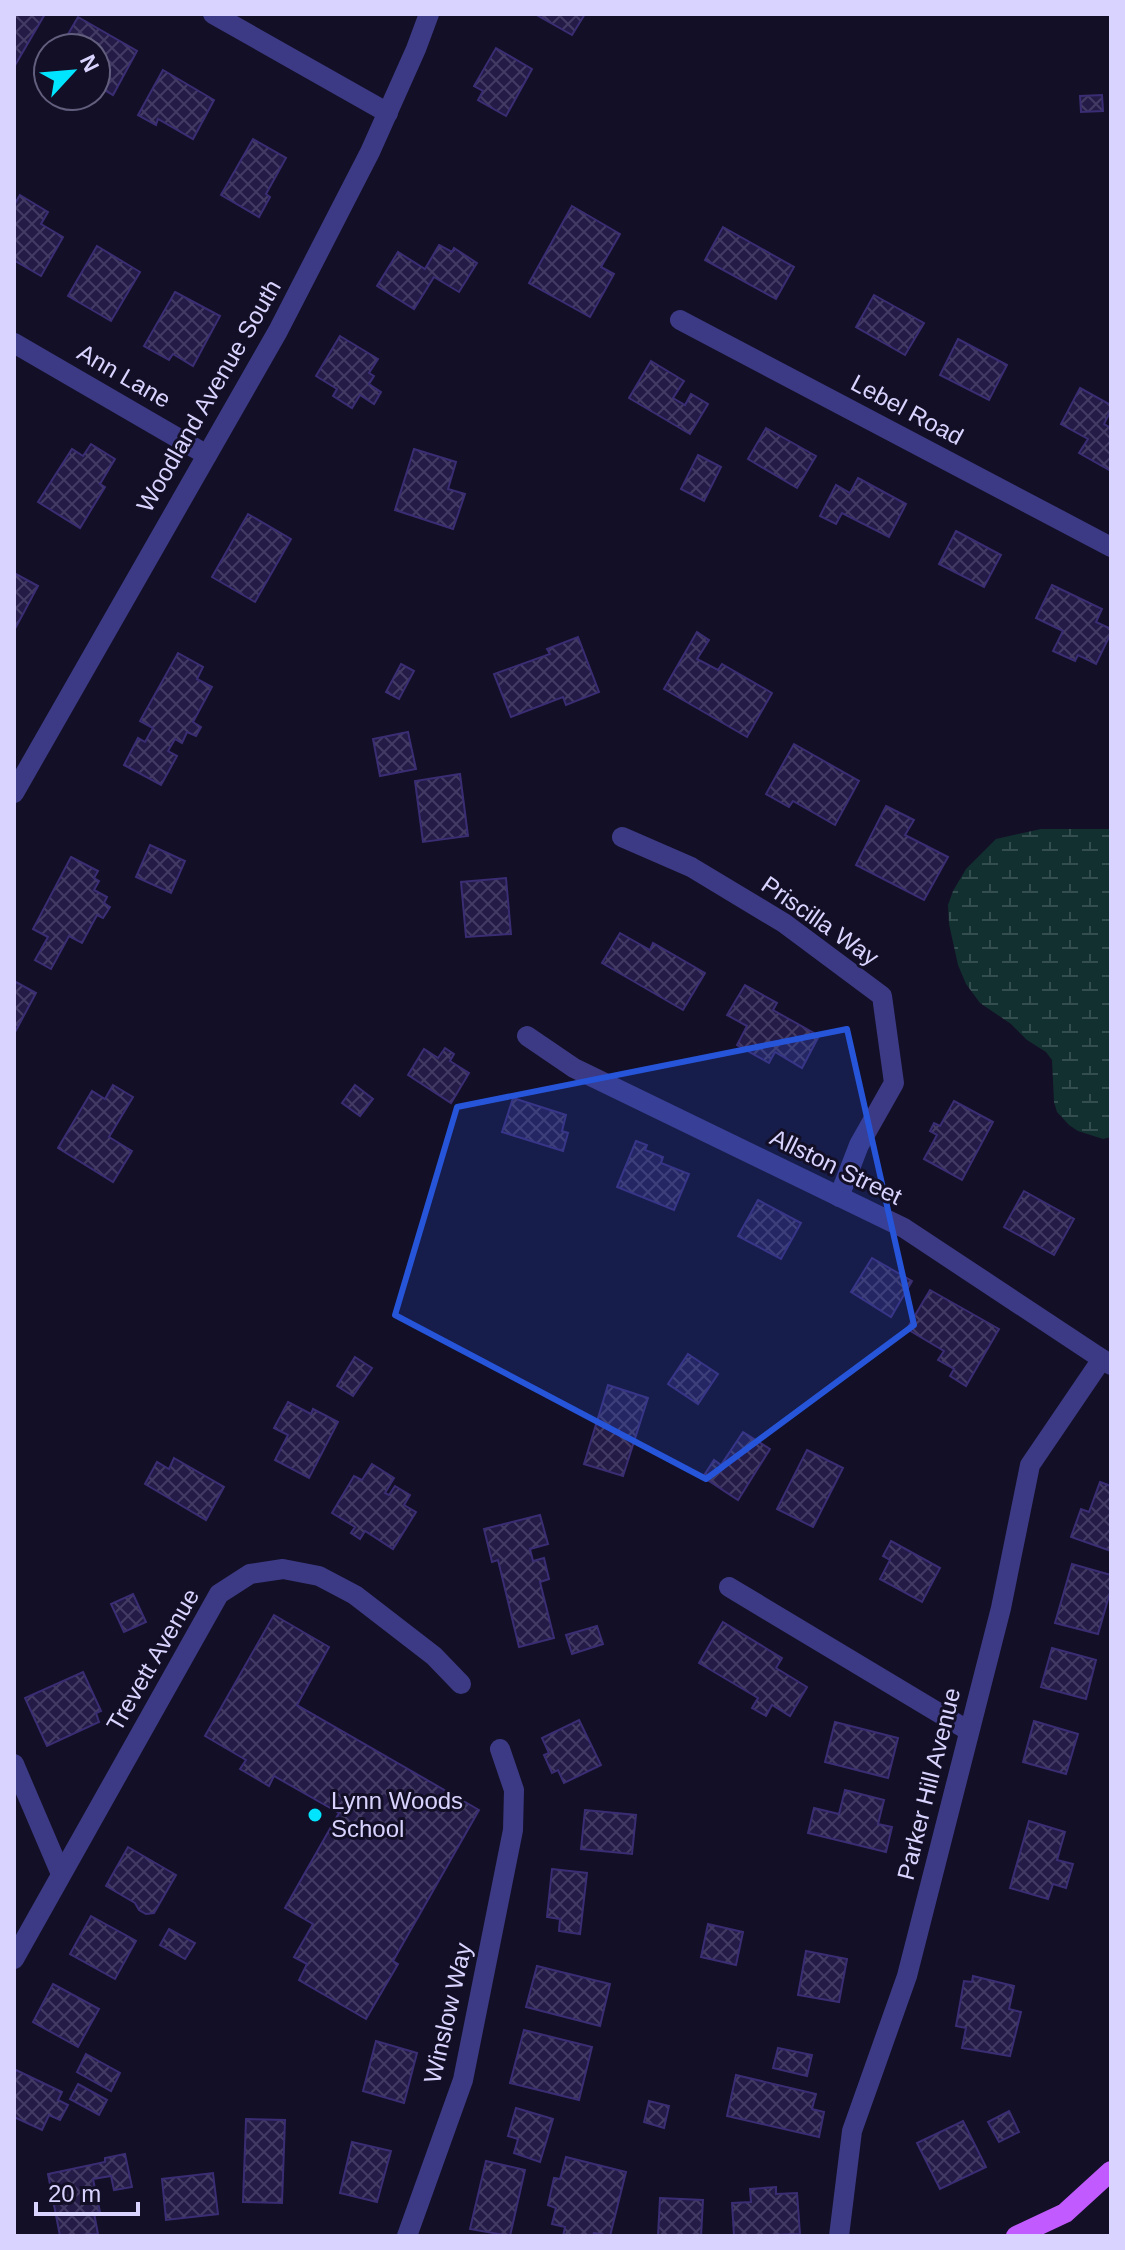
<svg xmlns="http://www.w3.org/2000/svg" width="1125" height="2250" viewBox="0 0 1125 2250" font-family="Arial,sans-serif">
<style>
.wetland{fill:url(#wetland-marsh)}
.building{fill:url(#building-cross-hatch);stroke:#3b2d73;stroke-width:2}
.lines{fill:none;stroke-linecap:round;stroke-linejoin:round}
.street{stroke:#3d3a85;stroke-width:20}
.primary{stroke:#c25bff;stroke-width:20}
.marked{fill:#2655da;fill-opacity:0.2;stroke:#2655da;stroke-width:6;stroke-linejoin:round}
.poi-dot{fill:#00e5ff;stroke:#130f26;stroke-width:3}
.labels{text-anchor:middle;stroke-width:6;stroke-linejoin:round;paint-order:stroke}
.street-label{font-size:24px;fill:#d9d4ff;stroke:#130f26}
.poi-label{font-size:24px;fill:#d9d4ff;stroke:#130f26;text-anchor:start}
</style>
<defs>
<pattern id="wetland-marsh" width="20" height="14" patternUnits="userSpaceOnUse" patternTransform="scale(2)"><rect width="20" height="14" fill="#12302f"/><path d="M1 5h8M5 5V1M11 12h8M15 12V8" fill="none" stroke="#344d4e"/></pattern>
<pattern id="building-cross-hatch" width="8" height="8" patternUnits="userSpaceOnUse" patternTransform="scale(2)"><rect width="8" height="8" fill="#241b47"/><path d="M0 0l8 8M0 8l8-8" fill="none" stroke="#433b63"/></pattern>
</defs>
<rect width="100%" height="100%" fill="#130f26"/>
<path class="wetland" d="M1041 829H1111V1137L1103 1139 1078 1131 1069 1125 1057 1112 1054 1102 1052 1060 1046 1052 1027 1040 1011 1024 980 1003 966 984 958 965 949 924 948 905 953 891 966 869 996 839Z"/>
<g class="building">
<path d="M14 14H45L14 67Z"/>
<path d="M535 14H585L572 35Z"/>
<path d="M78 17 137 51 113 95 96 85V48H60Z"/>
<path d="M496 48 532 69 506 116 478 100 483 91 474 86Z"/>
<path d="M163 70 214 100 193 139 158 119 156 125 138 115Z"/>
<path d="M1102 95 1103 111 1081 112 1080 96Z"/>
<path d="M253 139 286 158 266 194 270 197 259 217 221 195Z"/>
<path d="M20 195 48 212 41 224 63 237 41 276 15 261 14 263V205Z"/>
<path d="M572 206 620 234 601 267 614 274 590 317 529 283Z"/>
<path d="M723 227 794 267 776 299 705 260Z"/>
<path d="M439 245 452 252 454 248 477 263 459 292 434 277 414 309 377 286 398 252 425 269Z"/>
<path d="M97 246 140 272 111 321 68 296Z"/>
<path d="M175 292 220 316 193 366 173 354 169 360 144 346Z"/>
<path d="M874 295 924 323 905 355 856 327Z"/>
<path d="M340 336 378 359 369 373 374 376 369 384 381 392 374 404 360 395 352 408 333 396 337 389 316 376Z"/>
<path d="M958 339 1007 365 989 400 940 375Z"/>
<path d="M651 361 684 381 673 398 685 405 691 394 708 404 690 434 629 398Z"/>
<path d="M1080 388 1111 405V410L1104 424 1111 428V471L1079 453 1088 439 1061 424Z"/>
<path d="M766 428 816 456 797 488 748 459Z"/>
<path d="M91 444 115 459 100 484 105 487 80 528 38 502 72 449 83 456Z"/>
<path d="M414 449 456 462 448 489 465 494 453 529 395 510Z"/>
<path d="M698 455 721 467 704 501 681 489Z"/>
<path d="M858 478 906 504 889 537 842 513 836 524 820 516 836 485 850 493Z"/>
<path d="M248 514 291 539 255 602 212 577Z"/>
<path d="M956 531 1001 555 984 587 939 564Z"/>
<path d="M14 573 38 586 16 627 14 626Z"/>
<path d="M1052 585 1102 609 1096 622 1111 629V633L1096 664 1078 655 1075 661 1053 651 1063 631 1036 618Z"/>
<path d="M697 632 709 640 697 659 718 670 722 664 772 693 747 737 664 689Z"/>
<path d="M578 637 599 692 566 705 563 697 511 717 494 674 550 654 547 649Z"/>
<path d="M178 653 203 667 197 679 212 687 193 722 201 727 196 736 187 732 182 743 175 739 168 751 177 756 161 785 124 765 138 738 145 742 153 728 140 721Z"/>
<path d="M401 664 414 671 399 699 386 692Z"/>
<path d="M408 732 416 769 380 776 373 739Z"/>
<path d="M794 744 859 781 835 825 793 801 789 807 766 794Z"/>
<path d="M460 774 468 836 423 842 415 781Z"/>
<path d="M886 806 914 820 905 835 948 857 924 900 856 865Z"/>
<path d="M150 845 185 861 171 893 136 877Z"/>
<path d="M71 857 98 871 94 878 99 881 94 890 107 897 104 903 110 907 103 918 97 915 82 943 69 936 51 969 35 960 48 937 33 929Z"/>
<path d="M506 878 511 934 466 937 461 882Z"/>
<path d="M620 933 650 950 653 943 705 973 683 1010 602 963Z"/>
<path d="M14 981 36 993 14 1034Z"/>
<path d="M745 985 777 1003 773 1010 819 1036 802 1068 775 1052 769 1063 737 1045 747 1026 727 1015Z"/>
<path d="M445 1048 454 1054 450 1061 469 1073 451 1103 408 1075 424 1049 438 1058Z"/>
<path d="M113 1085 133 1097 109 1137 132 1151 113 1182 58 1148 92 1091 105 1099Z"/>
<path d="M355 1085 373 1099 360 1116 342 1103Z"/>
<path d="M513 1098 566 1115 562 1131 568 1133 563 1151 502 1132Z"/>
<path d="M954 1101 993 1122 962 1180 924 1159 937 1135 930 1131 934 1123 940 1126Z"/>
<path d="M636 1141 647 1145 645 1150 663 1157 661 1163 689 1174 674 1210 617 1187Z"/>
<path d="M1024 1191 1074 1219 1054 1255 1004 1227Z"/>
<path d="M758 1200 801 1223 781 1259 738 1236Z"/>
<path d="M872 1258 912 1281 891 1317 851 1292Z"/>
<path d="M930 1290 999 1329 966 1386 950 1376 954 1369 938 1360 944 1351 907 1329Z"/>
<path d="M688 1354 718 1374 698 1404 668 1384Z"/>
<path d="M355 1357 372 1368 353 1396 337 1386Z"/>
<path d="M608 1385 648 1398 623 1476 584 1464Z"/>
<path d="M288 1402 311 1414 313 1409 338 1422 309 1478 275 1460 288 1435 274 1428Z"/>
<path d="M743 1432 770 1449 738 1500 703 1477 714 1460 721 1465Z"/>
<path d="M807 1450 843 1468 813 1527 777 1509Z"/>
<path d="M174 1458 224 1487 206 1520 145 1484 157 1462 169 1469Z"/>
<path d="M372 1464 394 1478 385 1493 389 1495 395 1486 410 1495 404 1505 416 1512 393 1549 365 1531 360 1539 351 1533 355 1527 332 1513 354 1476 362 1480Z"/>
<path d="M1100 1482 1111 1486V1551L1071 1537 1081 1509 1089 1512Z"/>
<path d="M540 1515 548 1544 530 1549 533 1561 544 1558 549 1579 540 1582 554 1638 519 1647 498 1560 492 1562 484 1529Z"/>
<path d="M891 1541 940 1568 922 1602 880 1579 890 1560 883 1556Z"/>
<path d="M1072 1564 1111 1575V1589L1098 1634 1055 1623Z"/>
<path d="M133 1594 146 1622 124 1632 111 1604Z"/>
<path d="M274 1615 329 1647 297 1705 479 1810 393 1961 398 1964 366 2019 299 1980 307 1964 294 1957 313 1924 285 1908 339 1813 274 1776 269 1786 240 1769 246 1760 205 1736Z"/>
<path d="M723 1622 782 1658 776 1668 807 1687 790 1716 772 1705 766 1716 752 1708 758 1698 699 1663Z"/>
<path d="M597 1626 603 1644 572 1654 566 1635Z"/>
<path d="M1052 1648 1096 1660 1086 1699 1041 1687Z"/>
<path d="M83 1672 101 1711 96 1713 99 1722 47 1746 25 1698Z"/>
<path d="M579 1720 601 1765 564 1783 558 1770 552 1773 544 1755 549 1753 542 1738Z"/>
<path d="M1034 1721 1078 1734 1066 1774 1023 1762Z"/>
<path d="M835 1722 898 1738 888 1778 825 1762Z"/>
<path d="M845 1790 884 1800 878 1824 892 1827 886 1852 808 1833 814 1808 839 1814Z"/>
<path d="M585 1810 636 1815 632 1854 581 1849Z"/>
<path d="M1029 1821 1065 1832 1057 1860 1073 1864 1066 1888 1053 1884 1048 1899 1010 1888Z"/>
<path d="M128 1847 176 1875 154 1913 146 1914 139 1910 135 1903 106 1886Z"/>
<path d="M552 1869 587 1873 580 1934 559 1931 560 1919 547 1917Z"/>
<path d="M91 1916 136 1941 115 1979 70 1954Z"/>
<path d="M708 1924 743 1932 736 1965 701 1957Z"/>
<path d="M169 1929 195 1943 185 1959 160 1945Z"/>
<path d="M806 1951 847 1959 839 2002 798 1995Z"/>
<path d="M537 1966 610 1984 600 2026 526 2007Z"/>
<path d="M973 1976 1014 1986 1009 2009 1021 2012 1010 2056 962 2048 966 2028 956 2026 964 1981 972 1982Z"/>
<path d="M53 1984 99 2009 78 2047 33 2022Z"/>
<path d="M524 2030 592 2047 579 2100 510 2083Z"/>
<path d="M376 2041 417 2053 404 2103 363 2091Z"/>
<path d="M778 2048 812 2055 807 2076 773 2068Z"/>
<path d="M86 2054 120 2073 111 2091 77 2072Z"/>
<path d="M16 2070 62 2092 58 2100 68 2105 60 2120 49 2115 42 2130 14 2117V2074Z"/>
<path d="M736 2075 816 2094 812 2109 824 2112 819 2137 727 2116Z"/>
<path d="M78 2084 107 2100 99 2115 70 2099Z"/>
<path d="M649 2101 669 2106 664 2128 644 2122Z"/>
<path d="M516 2108 553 2119 540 2162 514 2153 518 2139 508 2136Z"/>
<path d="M1009 2111 1019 2132 999 2142 988 2122Z"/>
<path d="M246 2119 285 2120 282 2203 243 2202Z"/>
<path d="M963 2121 986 2167 940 2189 917 2143Z"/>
<path d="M352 2142 391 2151 377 2202 340 2193Z"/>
<path d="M125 2154 132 2187 114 2190 111 2176 93 2179 100 2212 94 2213 98 2234 60 2236 48 2174 105 2162V2158Z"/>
<path d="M566 2157 626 2172 610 2236 594 2233 593 2236H563L565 2227 552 2224 556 2208 548 2205 554 2178 560 2179Z"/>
<path d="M486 2161 525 2170 510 2236 470 2229Z"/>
<path d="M213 2173 218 2214 166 2220 162 2179Z"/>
<path d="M776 2187V2194L797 2193 800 2234 734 2236 732 2203 751 2202 750 2189Z"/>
<path d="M660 2198 703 2200 701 2236H658Z"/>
</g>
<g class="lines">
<g class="street">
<path d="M213 14 388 113"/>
<path d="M680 320 1111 547"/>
<path d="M14 343 207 455"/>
<path d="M14 793 278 331 370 152 416 49 429 14"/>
<path d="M622 837 691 867 784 923 882 996 894 1083 859 1145 839 1197"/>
<path d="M527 1036 574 1068 904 1228 1111 1365"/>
<path d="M729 1587 969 1731"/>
<path d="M14 1764 61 1874"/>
<path d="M14 1959 219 1594 250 1574 283 1569 319 1576 355 1595 434 1656 461 1684"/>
<path d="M407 2236 463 2080 513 1830 514 1790 500 1749"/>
<path d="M839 2236 852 2131 907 1976 1001 1608 1030 1465 1102 1359"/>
</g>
<path class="primary" d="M1016 2236 1065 2213 1111 2171"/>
</g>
<path class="marked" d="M847 1029 914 1325 706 1479 395 1315 457 1107Z"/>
<circle class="poi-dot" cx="315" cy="1815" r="8"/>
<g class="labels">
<g class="street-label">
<text transform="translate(124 376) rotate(30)" y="8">Ann Lane</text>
<text transform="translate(209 396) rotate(-60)" y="8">Woodland Avenue South</text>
<text transform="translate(907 410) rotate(28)" y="8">Lebel Road</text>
<text transform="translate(820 921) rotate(35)" y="8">Priscilla Way</text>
<text transform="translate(836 1167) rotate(26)" y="8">Allston Street</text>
<text transform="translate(153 1660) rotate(-60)" y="8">Trevett Avenue</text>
<text transform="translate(929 1784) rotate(-76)" y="8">Parker Hill Avenue</text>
<text transform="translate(448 2013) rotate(-77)" y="8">Winslow Way</text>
</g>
<g class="poi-label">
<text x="331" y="1809">Lynn Woods<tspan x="331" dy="28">School</tspan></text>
</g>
</g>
<rect width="1125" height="2250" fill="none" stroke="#d9d4ff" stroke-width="32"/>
<g transform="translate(72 72) rotate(64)"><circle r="38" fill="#130f26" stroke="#625e7d" stroke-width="2"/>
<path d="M0-6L14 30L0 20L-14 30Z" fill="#00e5ff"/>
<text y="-12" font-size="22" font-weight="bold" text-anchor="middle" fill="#d9d4ff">N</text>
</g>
<path d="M36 2202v12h102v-12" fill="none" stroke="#d9d4ff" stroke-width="4"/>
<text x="48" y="2202" font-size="24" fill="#d9d4ff" stroke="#130f26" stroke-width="6" paint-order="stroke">20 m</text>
</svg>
